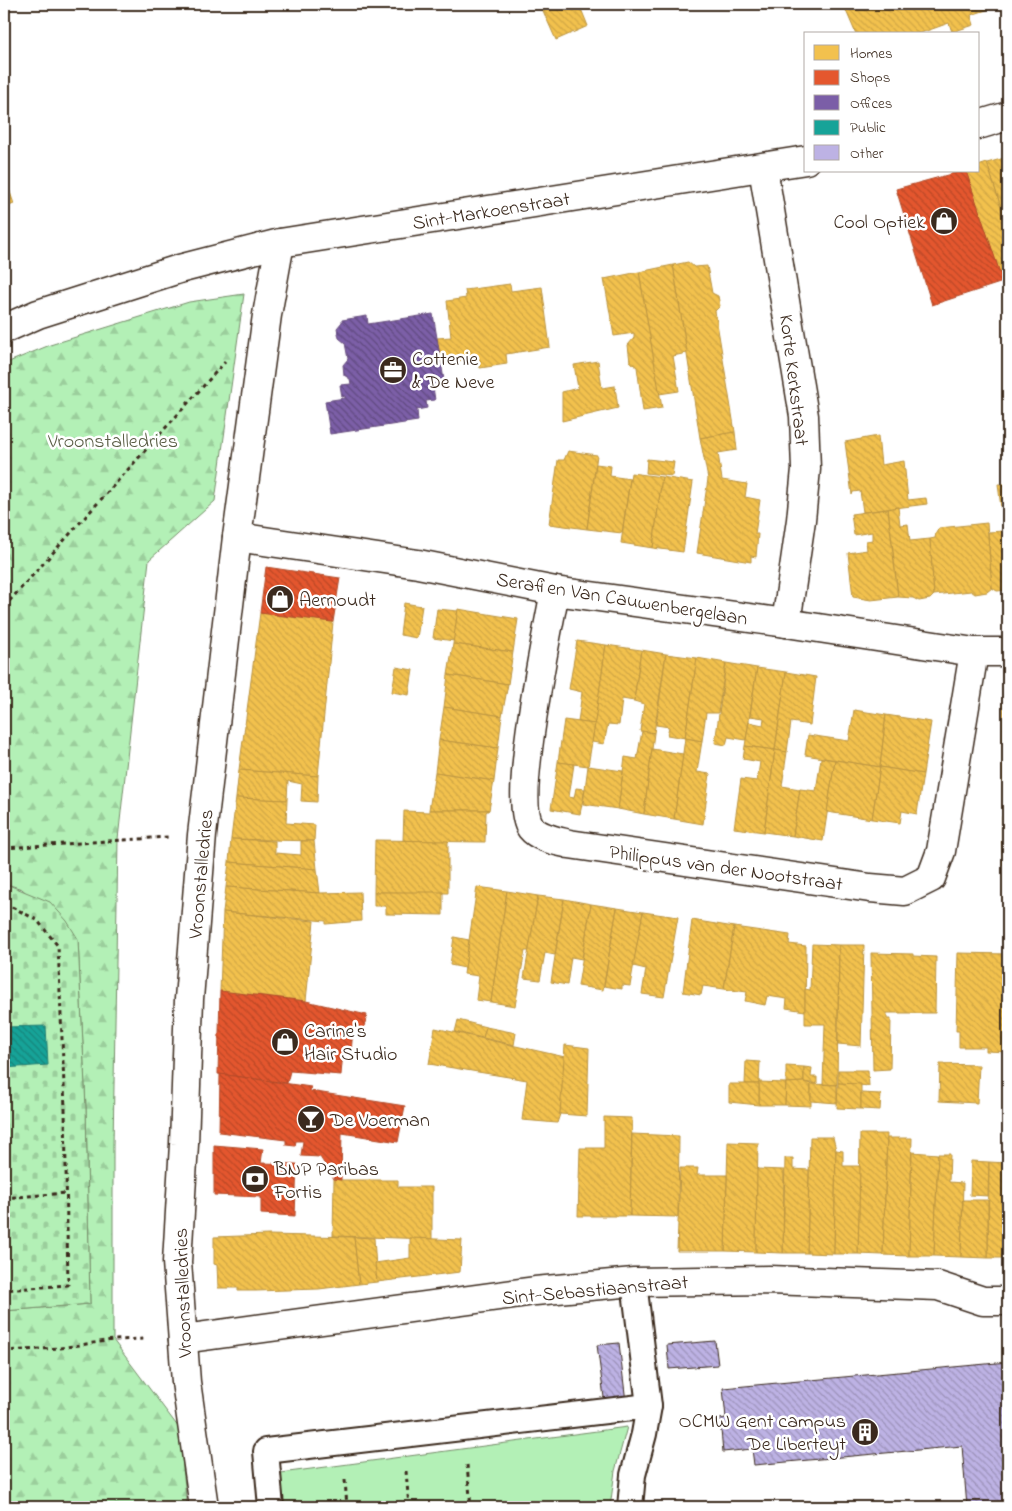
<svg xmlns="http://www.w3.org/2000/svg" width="1012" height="1511" viewBox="0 0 1012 1511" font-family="'Indie Flower',sans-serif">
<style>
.green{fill:#b3f0b6;stroke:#778d6a}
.forest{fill:url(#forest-firs);stroke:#778d6a}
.cemetery{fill:url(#cemetery-stones);stroke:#778d6a}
.homes{fill:url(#homes-back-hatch);stroke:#bb9440}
.shops{fill:url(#shops-back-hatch);stroke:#b14a29}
.offices{fill:url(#offices-back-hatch);stroke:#684e7e}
.public{fill:url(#public-back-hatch);stroke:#227f73}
.building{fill:url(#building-back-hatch);stroke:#3b2a1e}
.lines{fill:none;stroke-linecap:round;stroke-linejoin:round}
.service-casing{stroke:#3b2a1e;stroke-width:28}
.minor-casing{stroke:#3b2a1e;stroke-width:31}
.tertiary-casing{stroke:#3b2a1e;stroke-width:31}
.path{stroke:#3b2a1e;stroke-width:3;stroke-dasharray:4 4;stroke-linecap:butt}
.service{stroke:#fff;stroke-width:24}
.minor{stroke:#fff;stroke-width:28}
.tertiary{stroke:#fff;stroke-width:28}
.labels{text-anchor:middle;stroke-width:5;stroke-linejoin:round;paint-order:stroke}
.street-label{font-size:20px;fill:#3b2a1e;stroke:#fff}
.poi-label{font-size:20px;fill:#3b2a1e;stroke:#fff;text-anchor:start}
.park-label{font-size:20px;fill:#595c44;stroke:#fff}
</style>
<defs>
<pattern id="forest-firs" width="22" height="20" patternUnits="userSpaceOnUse" patternTransform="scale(1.25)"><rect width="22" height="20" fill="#b3f0b6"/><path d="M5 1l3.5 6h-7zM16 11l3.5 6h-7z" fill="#9bce9c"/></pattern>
<pattern id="cemetery-stones" width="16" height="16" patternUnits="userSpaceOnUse" patternTransform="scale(1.25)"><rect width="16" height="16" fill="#b3f0b6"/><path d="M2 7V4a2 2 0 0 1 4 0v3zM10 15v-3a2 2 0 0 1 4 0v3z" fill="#9bce9c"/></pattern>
<pattern id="homes-back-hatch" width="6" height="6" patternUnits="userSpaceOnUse" patternTransform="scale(1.25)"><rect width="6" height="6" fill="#f2c14e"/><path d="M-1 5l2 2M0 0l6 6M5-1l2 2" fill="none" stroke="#d0a644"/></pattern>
<pattern id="shops-back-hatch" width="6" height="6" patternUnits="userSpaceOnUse" patternTransform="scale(1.25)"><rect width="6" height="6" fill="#e4572e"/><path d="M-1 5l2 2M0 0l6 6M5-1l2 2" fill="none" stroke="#ba4827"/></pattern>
<pattern id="offices-back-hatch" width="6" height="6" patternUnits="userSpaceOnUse" patternTransform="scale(1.25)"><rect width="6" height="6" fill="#7b5ea7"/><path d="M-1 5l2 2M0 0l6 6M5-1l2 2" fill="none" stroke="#614a80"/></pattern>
<pattern id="public-back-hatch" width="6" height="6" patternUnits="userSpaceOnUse" patternTransform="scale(1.25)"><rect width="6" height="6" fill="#17a398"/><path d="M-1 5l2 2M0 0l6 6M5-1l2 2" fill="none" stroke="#16857b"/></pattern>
<pattern id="building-back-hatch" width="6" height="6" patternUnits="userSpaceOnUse" patternTransform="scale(1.25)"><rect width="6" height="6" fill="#bdb2e4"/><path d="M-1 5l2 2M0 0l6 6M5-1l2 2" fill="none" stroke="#9b91b8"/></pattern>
</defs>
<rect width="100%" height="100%" fill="#fff"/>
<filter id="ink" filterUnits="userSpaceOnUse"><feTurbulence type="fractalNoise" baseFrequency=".02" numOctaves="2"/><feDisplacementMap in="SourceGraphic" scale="10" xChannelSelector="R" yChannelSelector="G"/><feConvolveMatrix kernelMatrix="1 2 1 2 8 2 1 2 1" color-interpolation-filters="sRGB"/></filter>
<g filter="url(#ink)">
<path class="green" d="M627 1427 615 1471 610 1507H284L281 1473Z"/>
<path class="forest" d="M244 294 215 501 149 560 118 839 113 1146V1340L179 1428 187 1507H4V1311L90 1304 86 1108 78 939 22 889 4 883V364L50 345 189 302Z"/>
<path class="cemetery" d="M4 883 50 902 67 921 78 939 86 1108 90 1304 4 1311Z"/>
<g class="homes">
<path d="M540 4H579L588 26 556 40Z"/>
<path d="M852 4H1005L971 15 974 25 952 32 949 23 918 34H856L844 6Z"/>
<path d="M1008 157V230L987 163Z"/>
<path d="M987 163 1008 230V285L1004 286 966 171H978V166Z"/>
<path d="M4 174 14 204 4 208Z"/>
<path d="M688 262 694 267 707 266 712 293 718 296 720 306 715 311 735 432 700 438 673 265Z"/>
<path d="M673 265 687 353 673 356 679 391 659 394 639 272Z"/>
<path d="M639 272 662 408 643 411 637 367 630 362 628 345 634 338V333L614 336 604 279Z"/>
<path d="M510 284 511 291 542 287 550 347 506 354 507 364 480 368 479 358 441 363 437 338 451 337 447 301 466 298 465 290Z"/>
<path d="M598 361 602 388 615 386 618 408 562 421V392L578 388 574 365Z"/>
<path d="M735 432 737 450 718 453 722 480 747 484 745 497 760 500 755 534H758L756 557 751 556V562L697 553 708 479 700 438Z"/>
<path d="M878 436 881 465 904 461 908 500 926 498 927 504 863 512 860 491 853 492 852 495 845 442Z"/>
<path d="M568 451 597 455 587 529 549 524 558 460H564Z"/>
<path d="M647 459 674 462 672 476 646 473Z"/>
<path d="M596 464 611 466 610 476 630 479 622 533 587 529Z"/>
<path d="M631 473 662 477 653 548 621 543Z"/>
<path d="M662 477 693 482 683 552 653 548Z"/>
<path d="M998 484H1008V590L997 591 992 588 988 532 1004 531Z"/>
<path d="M898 507 900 525 908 524 910 541 930 539 934 595 930 599 919 601 913 598 898 597 888 509Z"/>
<path d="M888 509 898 597 871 600 853 597 848 553 867 550 866 541 872 540V532L854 535 851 514Z"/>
<path d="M987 523 992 588 987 592 975 594 971 591 934 595 930 539 935 538 936 533 939 528Z"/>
<path d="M404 603 422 606 417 638 400 635Z"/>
<path d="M437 609 458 611 454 641 433 638Z"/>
<path d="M458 609 518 619 513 652 453 644Z"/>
<path d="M260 613 333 622 318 776 239 770Z"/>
<path d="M577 641 606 645 595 724 578 722 582 692 569 689Z"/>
<path d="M453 644 513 652 508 684 448 675Z"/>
<path d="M606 645 641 650 634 701 622 699 619 725 608 724 604 744 592 742Z"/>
<path d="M641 650 666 654 654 733 640 731 644 704 634 701Z"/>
<path d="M666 654 697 658 685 738 667 735 669 727 656 725Z"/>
<path d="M697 658 726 663 718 713H706L702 741 685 738Z"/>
<path d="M726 663 757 668 746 740 728 737 726 745 715 743Z"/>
<path d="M396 667 413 670 409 695 392 692Z"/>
<path d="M757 668 786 672 775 750 745 746 749 722 763 725 764 718 750 716Z"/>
<path d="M786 672 816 677 810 725 791 722 787 752 775 750Z"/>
<path d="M448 675 508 684 502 716 444 707Z"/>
<path d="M1008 698V729H1003V699Z"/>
<path d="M444 707 502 716 498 748 439 740Z"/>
<path d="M854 710 886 715 880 767 805 755 808 735 849 741Z"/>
<path d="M886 715 931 722 923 774 880 767Z"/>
<path d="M564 720 595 724 588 766 558 762Z"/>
<rect x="1003" y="729" width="5" height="35"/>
<path d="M642 731 654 733 644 814 618 809 625 757 637 759Z"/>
<path d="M685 738 702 741 697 772 710 774 703 824 674 819Z"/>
<path d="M439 740 498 748 494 781 435 772Z"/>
<path d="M745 746 775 750 764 832 734 828 741 779 757 781 760 762 743 759Z"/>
<path d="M652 749 683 754 674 819 644 814Z"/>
<path d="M775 750 787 752 782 786 800 789 793 836 764 832Z"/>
<path d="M821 758 835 760 823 841 793 836 800 789 816 791Z"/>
<path d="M835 760 880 767 872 819 827 812Z"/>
<path d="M558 762 574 764 569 797 574 798 576 788 585 789 580 814 551 809Z"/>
<path d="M1003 764H1008V811L1003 812Z"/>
<path d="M588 766 623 771 618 809 583 804Z"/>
<path d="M880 767 923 774 917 814 902 811 900 823 872 819Z"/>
<path d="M239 770 318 776 317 802 301 801 302 784 288 781 287 800 236 798Z"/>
<path d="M435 772 494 781 489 810H429Z"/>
<path d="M236 798 287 800 286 823 315 825 314 841 231 839Z"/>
<path d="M429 810H489L486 812 485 842 403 841 404 811 429 812Z"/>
<rect x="1002" y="817" width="6" height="25"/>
<path d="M231 839 275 841V853L301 855V841H314L317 869 229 862Z"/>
<path d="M375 840 448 841V893L374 892Z"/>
<path d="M1002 842H1008V865H1003Z"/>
<path d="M229 862 317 869 320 893 226 887Z"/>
<rect x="1004" y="873" width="4" height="45"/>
<path d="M226 887 320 893 360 892 361 921 326 924V921L223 912Z"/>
<path d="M477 887 507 891 491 1002 476 1000 479 976 464 974Z"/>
<path d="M507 891 538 896 529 951H525L515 1006 491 1002Z"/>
<path d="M374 892H443V915L386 914V906H374Z"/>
<path d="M538 896 564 899 555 955 545 953 540 980 524 978Z"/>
<path d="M564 899 591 904 582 959 571 957 567 985 551 982Z"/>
<path d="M591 904 617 908 603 990 578 986Z"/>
<path d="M617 908 643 912 630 986 622 985V989L604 986Z"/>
<path d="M223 912 314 921 306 1001 220 991Z"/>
<path d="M643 912 678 917 664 997 642 994 646 969 633 966Z"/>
<path d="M692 920 734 927 724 989 703 986 701 995 683 992Z"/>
<path d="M734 927 790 935 789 944 806 946 805 1011 786 1008 787 999 767 996 765 1005 745 1001 747 992 724 989Z"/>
<path d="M454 937 469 940 465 968 450 965Z"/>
<path d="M812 944 839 945 837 1085 823 1084 825 1024H805V989L810 990Z"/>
<path d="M839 945H864L861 1046 838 1044Z"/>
<path d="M871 953 913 954V956L936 957 935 1013H887V1019H891L890 1069 873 1070Z"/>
<path d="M958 953 1008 954V1052L986 1051V1047H959V1031H956Z"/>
<path d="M458 1020 486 1027 483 1038 455 1032Z"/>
<path d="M486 1027 516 1033 514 1045 483 1038Z"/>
<path d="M435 1028 565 1057 560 1114 557 1123 522 1120 527 1080 429 1064Z"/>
<path d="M565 1045 589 1048 587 1116 560 1114Z"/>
<path d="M746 1061 760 1062 759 1084H745Z"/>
<path d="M940 1064 979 1065 977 1103 939 1101Z"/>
<path d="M786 1066 804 1067V1082L786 1083Z"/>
<path d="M804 1067 812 1068 811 1077H817V1084L804 1082Z"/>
<path d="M838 1070H868L869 1086 838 1083Z"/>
<path d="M759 1082 786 1083 785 1105H759Z"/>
<path d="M804 1082 811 1084V1106L785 1105 786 1083Z"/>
<path d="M838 1083 861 1084V1109L837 1108Z"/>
<path d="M729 1084H759V1105L729 1102Z"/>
<path d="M811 1084 837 1085V1103L811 1101Z"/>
<path d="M861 1093 881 1094 880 1110 861 1109Z"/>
<path d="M604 1117 632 1118 630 1216H578L580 1148H604Z"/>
<path d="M632 1134 679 1136 678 1217 630 1216Z"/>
<path d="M860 1134H887L883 1255 858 1254Z"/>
<path d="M810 1137H833L836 1150 834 1254 807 1253Z"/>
<path d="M887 1138H912L909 1256 883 1255Z"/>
<path d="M728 1142 758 1143 756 1252 725 1251Z"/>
<path d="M836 1150 843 1151V1166H860L858 1254H834Z"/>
<path d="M912 1152 938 1154 934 1256H909Z"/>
<path d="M938 1154H950L949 1182 963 1183 961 1257 934 1256Z"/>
<path d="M785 1158H793V1169L809 1170 807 1253H783Z"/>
<path d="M971 1161 989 1162 988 1196 970 1195Z"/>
<path d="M989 1162 1008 1163V1258H988Z"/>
<path d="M680 1168H698L697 1175H727L725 1251H677Z"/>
<path d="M757 1169 784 1170 783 1253 756 1252Z"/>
<path d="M334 1179 341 1180H398V1187H432V1239L333 1236Z"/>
<path d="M963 1200H988V1258L961 1257Z"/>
<path d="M269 1235 354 1237 359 1284 319 1289 256 1291H238V1288H218L217 1265 214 1264V1237Z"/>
<path d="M354 1237 374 1238 377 1282 359 1284Z"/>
<path d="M410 1238 462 1240 460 1272 377 1282 375 1263 410 1258Z"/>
</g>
<g class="shops">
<path d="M962 171H966L1003 282 932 305 896 189Z"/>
<path d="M266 567 340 578 333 622 260 613Z"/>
<path d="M220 991 306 1001 367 1015 363 1031 353 1029 351 1053 343 1052 341 1075 290 1071 287 1083 218 1074Z"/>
<path d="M220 1074 311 1087 310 1091 405 1106 398 1142 342 1133 341 1180 334 1179 320 1157 301 1156 303 1141H296L295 1146 286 1145V1140L219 1132Z"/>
<path d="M214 1145 263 1149 261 1163 297 1164 295 1216 261 1214V1197L214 1195Z"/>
</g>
<path class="offices" d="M433 314 445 386 433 387 435 400 426 401 427 408 417 410 418 421 330 434 325 401 345 398V396L342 397 340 385 351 384 350 379 344 375 343 365 348 359 345 343 339 338 337 328 342 322V320L367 316 368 324Z"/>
<path class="public" d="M46 1026 48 1065 4 1068V1027Z"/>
<g class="building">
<path d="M715 1341 718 1365 669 1369 667 1345Z"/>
<path d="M619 1343 626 1402 605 1405 597 1345Z"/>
<path d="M1008 1362V1507H967L962 1446 754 1465 752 1449 723 1452 720 1419 726 1418 723 1388Z"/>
</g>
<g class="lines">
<g class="service-casing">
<g id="service">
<path d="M634 1282 649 1406"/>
<path d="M271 1507 266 1451 649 1406 644 1434 633 1475 630 1507"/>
</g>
</g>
<g class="minor-casing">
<g id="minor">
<path d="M763 168 804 416 806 469 801 520 786 623"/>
<path d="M237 537 418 564 555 591 786 623 974 652H1008"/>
<path d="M555 591C548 629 511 802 531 828 539 838 558 841 569 844L870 888 905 891 931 878 941 851 974 652"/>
<path d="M183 1339 535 1291 634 1282 769 1280 938 1286 983 1301H1008"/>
<path d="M204 1507 186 1382 177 1262 184 1144 189 999 202 835 237 537 267 315 280 243"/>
</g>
</g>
<g class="tertiary-casing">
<g id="tertiary">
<path d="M978 125 1008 116"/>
<path d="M4 329 38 314 179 269 280 243 806 160"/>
</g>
</g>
<g class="path">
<path d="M4 607 225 362"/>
<path d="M4 848 168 837"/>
<path d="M4 905 14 908 37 920 58 946 65 1109 68 1285 4 1290"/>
<path d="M4 1198 66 1193"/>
<path d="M4 1351 60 1348 113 1340 147 1339"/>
<path d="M467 1465 471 1507"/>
<path d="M406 1471 409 1507"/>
<path d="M345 1480 347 1507"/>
</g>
<use href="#service" class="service"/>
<use href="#minor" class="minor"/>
<use href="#tertiary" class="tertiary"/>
</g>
</g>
<defs>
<g id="shop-disc" transform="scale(1.4375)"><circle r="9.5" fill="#3b2a1e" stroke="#fff"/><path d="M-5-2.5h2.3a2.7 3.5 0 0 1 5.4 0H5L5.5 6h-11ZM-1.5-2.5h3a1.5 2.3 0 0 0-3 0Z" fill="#fff"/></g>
<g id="office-disc" transform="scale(1.4375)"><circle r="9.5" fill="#3b2a1e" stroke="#fff"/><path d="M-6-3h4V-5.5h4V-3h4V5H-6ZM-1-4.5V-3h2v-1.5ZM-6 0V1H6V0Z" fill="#fff"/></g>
<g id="bar-disc" transform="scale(1.4375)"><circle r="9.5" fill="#3b2a1e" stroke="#fff"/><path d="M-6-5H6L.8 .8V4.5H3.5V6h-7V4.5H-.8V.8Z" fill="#fff"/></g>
<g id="bank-disc" transform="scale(1.4375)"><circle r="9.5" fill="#3b2a1e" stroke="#fff"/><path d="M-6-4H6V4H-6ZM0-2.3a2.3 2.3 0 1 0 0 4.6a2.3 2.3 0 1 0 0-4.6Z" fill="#fff"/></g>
<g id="building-disc" transform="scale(1.4375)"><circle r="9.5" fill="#3b2a1e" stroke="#fff"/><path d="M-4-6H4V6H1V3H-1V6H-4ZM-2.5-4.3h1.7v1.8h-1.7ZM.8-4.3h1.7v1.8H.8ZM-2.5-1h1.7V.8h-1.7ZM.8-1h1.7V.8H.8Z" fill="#fff"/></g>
</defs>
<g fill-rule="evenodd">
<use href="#shop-disc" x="944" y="221"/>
<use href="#office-disc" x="393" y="370"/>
<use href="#shop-disc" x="280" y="599"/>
<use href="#shop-disc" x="285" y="1042"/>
<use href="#bar-disc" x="311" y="1119"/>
<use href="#bank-disc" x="255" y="1179"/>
<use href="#building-disc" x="865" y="1432"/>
</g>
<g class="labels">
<g class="street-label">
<text transform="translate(491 210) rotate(-9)" y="7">Sint-Markoenstraat</text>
<text transform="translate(795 380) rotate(83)" y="7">Korte Kerkstraat</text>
<text transform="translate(622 598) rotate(9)" y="7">Serafien Van Cauwenbergelaan</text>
<text transform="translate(726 867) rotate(8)" y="7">Philippus van der Nootstraat</text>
<text transform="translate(200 874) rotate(-85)" y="7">Vroonstalledries</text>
<text transform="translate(595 1289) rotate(-5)" y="7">Sint-Sebastiaanstraat</text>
<text transform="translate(182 1293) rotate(-92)" y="7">Vroonstalledries</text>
</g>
<g class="poi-label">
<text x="925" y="228" text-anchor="end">Cool Optiek</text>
<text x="412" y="365">Cottenie<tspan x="412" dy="23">&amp; De Neve</tspan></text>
<text x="299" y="606">Aernoudt</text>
<text x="304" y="1037">Carine's<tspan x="304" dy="23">Hair Studio</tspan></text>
<text x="330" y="1126">De Voerman</text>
<text x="274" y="1175">BNP Paribas<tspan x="274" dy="23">Fortis</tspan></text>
<text x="846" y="1427" text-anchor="end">OCMW Gent campus<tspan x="846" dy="23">De Liberteyt</tspan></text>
</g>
<g class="park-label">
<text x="113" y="447">Vroonstalledries</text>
</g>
</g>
<rect width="1012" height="1511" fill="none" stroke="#fff" stroke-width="20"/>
<rect x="10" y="10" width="992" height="1491" fill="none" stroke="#3b2a1e" stroke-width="2" filter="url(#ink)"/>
<rect x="804" y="32" width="175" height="140" fill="#ffffff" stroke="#b1aaa5"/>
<rect x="814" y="45" width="25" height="15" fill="#f2c14e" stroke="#b1aaa5"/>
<text x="850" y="58" font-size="15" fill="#3b2a1e">Homes</text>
<rect x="814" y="70" width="25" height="15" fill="#e4572e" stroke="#b1aaa5"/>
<text x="850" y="82" font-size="15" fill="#3b2a1e">Shops</text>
<rect x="814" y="95" width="25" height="15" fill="#7b5ea7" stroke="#b1aaa5"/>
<text x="850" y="108" font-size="15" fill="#3b2a1e">Offices</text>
<rect x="814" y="120" width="25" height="15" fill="#17a398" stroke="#b1aaa5"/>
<text x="850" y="132" font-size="15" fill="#3b2a1e">Public</text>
<rect x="814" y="145" width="25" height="15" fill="#bdb2e4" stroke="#b1aaa5"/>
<text x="850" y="158" font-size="15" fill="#3b2a1e">Other</text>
</svg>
